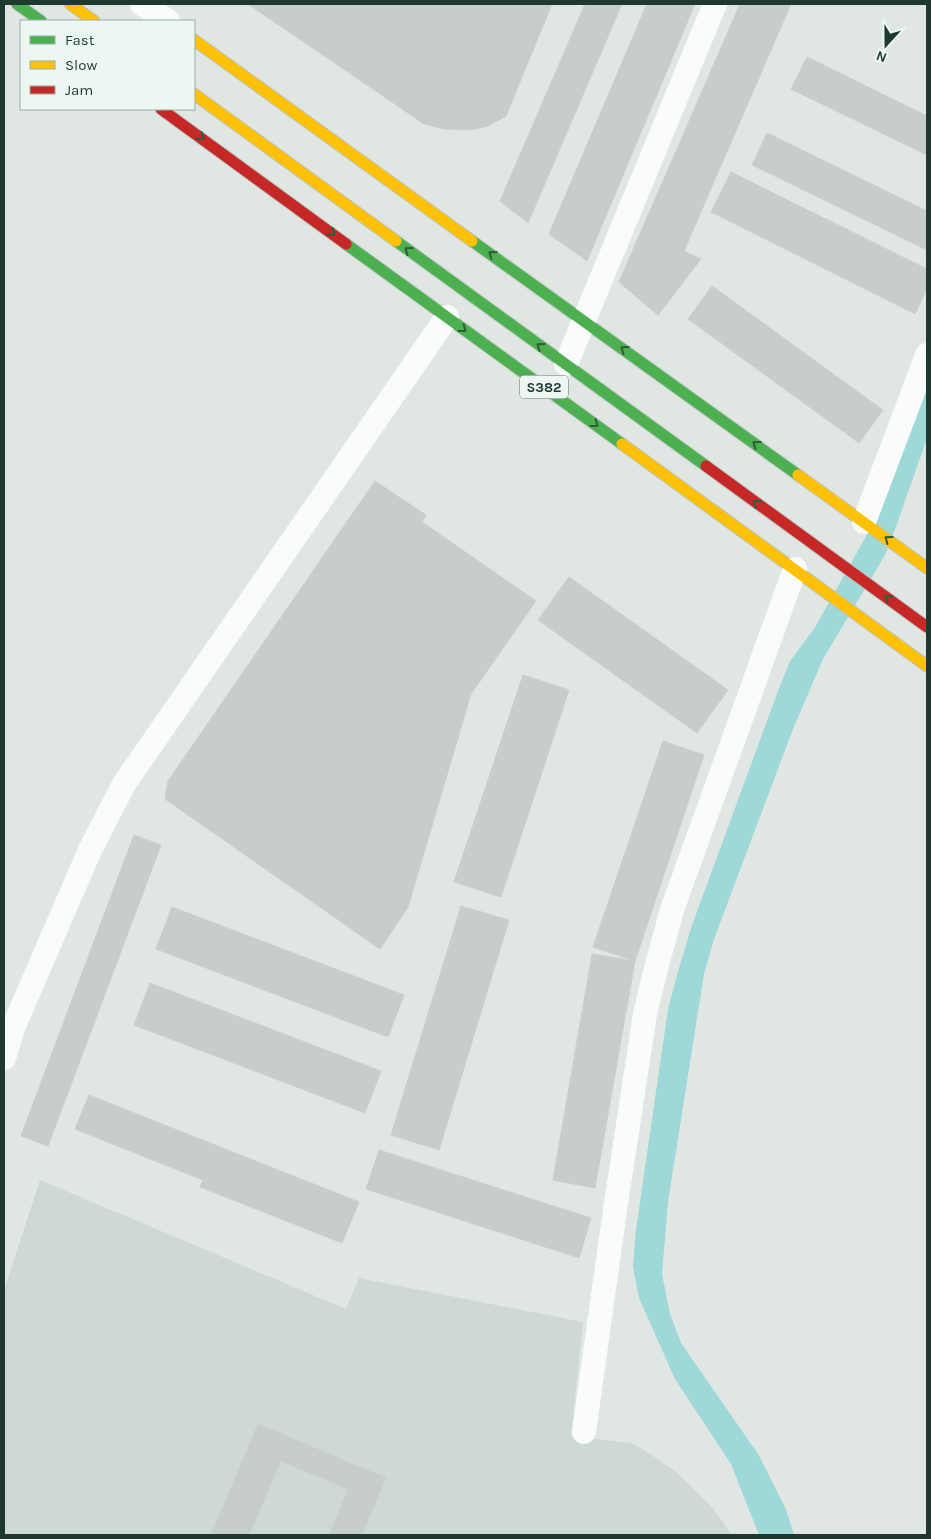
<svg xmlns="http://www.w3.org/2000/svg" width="931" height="1539" viewBox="0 0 931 1539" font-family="Karla,sans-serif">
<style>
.built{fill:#cdd9d2}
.water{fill:#9ed8d8}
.building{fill:#c7ceca;stroke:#c9d0cc}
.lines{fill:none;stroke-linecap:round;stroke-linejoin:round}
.fast-casing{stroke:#b9c4be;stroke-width:13}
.slow-casing{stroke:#b9c4be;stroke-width:13}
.jam-casing{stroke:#b9c4be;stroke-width:13}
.street{stroke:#fafbfb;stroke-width:24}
.fast{stroke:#4caf50;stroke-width:11}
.slow{stroke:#ffc107;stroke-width:11}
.jam{stroke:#c62828;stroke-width:11}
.oneway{stroke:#2c5d39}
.labels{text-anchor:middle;stroke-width:4;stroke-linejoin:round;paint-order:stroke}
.shield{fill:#edf7f1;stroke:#5c7369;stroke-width:1}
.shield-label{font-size:14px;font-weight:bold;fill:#1e3a2f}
</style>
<rect width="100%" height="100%" fill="#e0e7e3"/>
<path class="built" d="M40 1180 346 1309 359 1278 583 1322 571 1436 631 1443 646 1451 676 1472 712 1507 732 1535H4V1290Z"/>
<path class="water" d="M927 378V438L898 521 885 555 823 659 793 729 714 939 704 974 668 1202 662 1274 670 1314 681 1343 758 1454 786 1509 794 1535H759L731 1464 675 1379 639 1298 633 1267 636 1230 668 1009 677 975 691 928 778 691 790 661 814 629 878 515Z"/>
<g class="building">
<path d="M248 4H552L506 116 488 126 471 130 444 129 424 124Z"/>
<path d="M585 4H622L528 223 500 201Z"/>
<path d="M647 4H695L587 261 549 234Z"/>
<path d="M740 4H791L684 251 701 259 658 315 619 282Z"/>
<path d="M807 57 927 116V155L791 89Z"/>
<path d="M767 133 927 211V250L752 165Z"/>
<path d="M731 172 927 269V289L915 314 711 212Z"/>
<path d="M712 286 883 410 859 443 688 319Z"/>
<path d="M375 481 426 515 422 522 536 601 471 694 408 907 380 949 165 799 168 781Z"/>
<path d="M569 577 728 690 697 733 538 620Z"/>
<path d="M523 675 569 690 501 897 454 882Z"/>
<path d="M663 741 704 755 635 961 593 947Z"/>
<path d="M134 835 161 845 48 1146 21 1136Z"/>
<path d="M461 906 509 920 439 1150 391 1135Z"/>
<path d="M172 907 404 995 388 1037 156 949Z"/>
<path d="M592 954 635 961 595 1188 553 1180Z"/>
<path d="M150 983 381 1071 365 1113 134 1025Z"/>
<path d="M89 1095 359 1202 342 1243 200 1187 203 1180 75 1129Z"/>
<path d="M379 1150 591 1218 579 1258 366 1189Z"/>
<path d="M258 1424 386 1478 362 1535H329L348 1489 281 1461 249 1535H211Z"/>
</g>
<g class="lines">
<g class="fast-casing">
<g id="fast">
<path d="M17 4 41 21"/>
<path d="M396 241 706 466"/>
<path d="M472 241 798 475"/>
<path d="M346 244 622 444"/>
</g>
</g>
<g class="slow-casing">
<g id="slow">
<path d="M70 4 94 21"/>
<path d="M194 40 472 241"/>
<path d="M194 94 396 241"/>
<path d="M622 444 927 666"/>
<path d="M798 475 927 568"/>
</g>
</g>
<g class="jam-casing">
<g id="jam">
<path d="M161 109 346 244"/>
<path d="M706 466 927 627"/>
</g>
</g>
<g class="street">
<path d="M142 4 168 21"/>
<path d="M566 364 715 4"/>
<path d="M864 522 927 355"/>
<path d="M4 1058 13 1028 90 850 124 784 447 317"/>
<path d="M584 1432 615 1210 645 1014 655 972 672 910 795 569"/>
</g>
<use href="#fast" class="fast"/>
<use href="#slow" class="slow"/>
<use href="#jam" class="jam"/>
</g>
<defs><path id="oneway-chevron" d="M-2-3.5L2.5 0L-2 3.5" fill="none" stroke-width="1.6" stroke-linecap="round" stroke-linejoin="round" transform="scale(1.25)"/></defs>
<g class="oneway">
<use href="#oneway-chevron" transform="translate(201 137) rotate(36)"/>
<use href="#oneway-chevron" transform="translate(332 233) rotate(36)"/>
<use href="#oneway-chevron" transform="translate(408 250) rotate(-144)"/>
<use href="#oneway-chevron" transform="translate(492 254) rotate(-144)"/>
<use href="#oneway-chevron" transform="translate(463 329) rotate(36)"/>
<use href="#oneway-chevron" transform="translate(540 346) rotate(-144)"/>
<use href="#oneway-chevron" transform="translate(624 349) rotate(-144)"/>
<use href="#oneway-chevron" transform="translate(595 424) rotate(36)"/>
<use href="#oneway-chevron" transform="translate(756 444) rotate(-144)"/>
<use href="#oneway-chevron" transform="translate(756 503) rotate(-144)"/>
<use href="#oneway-chevron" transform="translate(888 539) rotate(-144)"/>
<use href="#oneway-chevron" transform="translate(888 598) rotate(-144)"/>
</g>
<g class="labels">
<rect class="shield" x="520" y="375.5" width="48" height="23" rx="4"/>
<g class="shield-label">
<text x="544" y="392">S382</text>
</g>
</g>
<rect width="931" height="1539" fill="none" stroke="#1e3a2f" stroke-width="10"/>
<rect x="20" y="20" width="175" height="90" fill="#edf7f1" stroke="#9aaba3"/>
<rect x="30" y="36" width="25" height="8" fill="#4caf50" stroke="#9aaba3"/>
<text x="65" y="45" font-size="15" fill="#1e3a2f">Fast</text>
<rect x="30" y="61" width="25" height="8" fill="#ffc107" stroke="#9aaba3"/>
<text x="65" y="70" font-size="15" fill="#1e3a2f">Slow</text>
<rect x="30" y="86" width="25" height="8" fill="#c62828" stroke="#9aaba3"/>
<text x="65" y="95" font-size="15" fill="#1e3a2f">Jam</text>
<g transform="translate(886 45) rotate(201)" stroke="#edf7f1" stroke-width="4" paint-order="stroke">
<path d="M0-4L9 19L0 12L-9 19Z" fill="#1e3a2f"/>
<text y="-8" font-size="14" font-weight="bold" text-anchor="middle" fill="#1e3a2f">N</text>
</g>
</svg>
